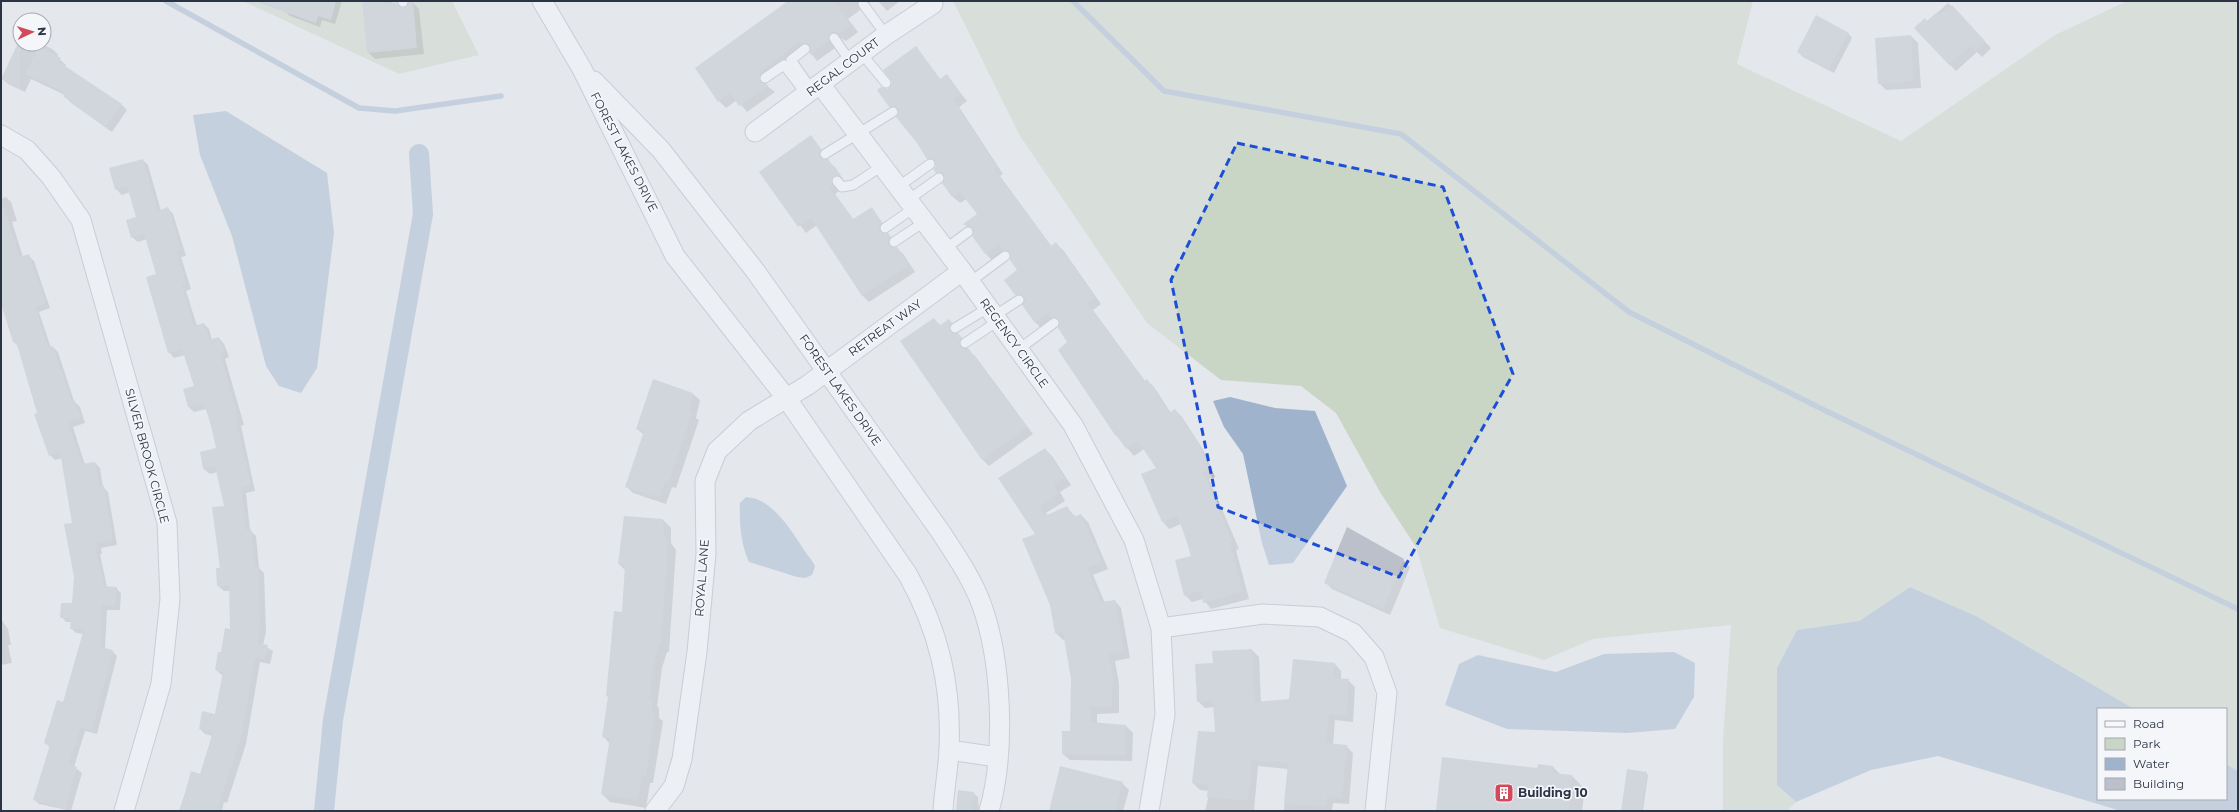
<svg xmlns="http://www.w3.org/2000/svg" width="2239" height="812" viewBox="0 0 2239 812" font-family="Montserrat,sans-serif">
<style>
.green{fill:#c9d6c5}
.water{fill:#9fb4cc}
.shadow{fill:#0003}
.lines{fill:none;stroke-linecap:round;stroke-linejoin:round}
.stream{stroke:#9fb4cc;stroke-width:5.5}
.canal{stroke:#9fb4cc;stroke-width:20}
.building{fill:#bbc0ca}
.service-casing{stroke:#a9aeb7;stroke-width:11}
.minor-casing{stroke:#a9aeb7;stroke-width:21}
.service{stroke:#f7f8fa;stroke-width:9}
.minor{stroke:#f7f8fa;stroke-width:19}
.marked{fill:none;stroke:#1d4ed8;stroke-width:3;stroke-dasharray:8 5;stroke-linejoin:round}
.labels{text-anchor:middle;stroke-width:3.5;stroke-linejoin:round;paint-order:stroke}
.street-label{font-size:12px;fill:#2b3445;stroke:#f4f6f9}
.poi-label{font-size:12px;font-weight:bold;fill:#2b3445;stroke:#f4f6f9;text-anchor:start}
</style>
<rect width="100%" height="100%" fill="#e4e7ec"/>
<g class="green">
<path d="M243 1H452L479 55 399 74Z"/>
<path d="M953 1H1753L1737 64 1901 141 2055 35 2127 1H2238V771L2226 764V709H2134L1976 616 1910 587 1859 621 1797 630 1777 668V785L1796 802 1787 811H1723V739L1731 625 1593 639 1544 660 1440 628 1416 547 1380 492 1336 413 1301 386 1221 380 1147 323 1020 136Z"/>
</g>
<g class="water">
<path d="M226 111 327 173 334 233 317 368 301 393 279 386 266 366 232 236 200 155 193 115Z"/>
<path d="M1230 397 1275 408 1315 411 1347 486 1293 563 1269 565 1262 543 1243 454 1224 427 1213 401Z"/>
<path d="M746 497C777 499 795 539 812 561L815 566 812 575 805 578 797 577 749 562C741 545 739 522 740 503Z"/>
<path d="M1910 587 1976 616 2134 709H2098V799H2226V764L2238 771V811H2121L1938 756 1871 770 1796 802 1777 785V668L1797 630 1859 621Z"/>
<path d="M1674 652 1695 663 1694 697 1675 729 1627 733 1507 729 1445 705 1459 664 1478 655 1556 672 1604 654Z"/>
</g>
<g class="shadow">
<path d="M289 1H342L335 24 322 20 320 27 290 16 286 12Z"/>
<path d="M363 1H391L392 4 404 9 412 2 419 9 424 54 375 59 368 52Z"/>
<path d="M790 1H872L848 19 858 32 846 41 841 38 837 40 835 48 817 61 809 51 767 79 766 85 775 92 747 112 737 100 726 108 719 101Z"/>
<path d="M878 1H900L887 11Z"/>
<path d="M1758 1H1783L1760 2Z"/>
<path d="M1948 3 1991 48 1982 57 1977 52 1956 71 1915 28 1927 22Z"/>
<path d="M1848 33 1852 38 1834 73 1803 57 1798 52Z"/>
<path d="M1911 36 1918 43 1921 88 1886 90 1879 83Z"/>
<path d="M20 42V44H42L52 49 58 54 57 57 66 65 65 67 121 104 127 110 112 132 70 102 65 95 31 79 25 92 8 84 3 79Z"/>
<path d="M916 47 941 80 947 76 967 101 959 107 1003 174 1000 176 1052 247 1056 244 1063 250 1101 304 1093 310 1145 381 1147 380 1154 387 1171 413 1175 410 1182 417 1204 451 1215 477 1209 479 1239 549 1236 550 1249 599 1211 609 1203 599 1192 602 1185 595 1192 557 1181 524 1169 529 1163 522 1157 469 1144 449 1134 456 1115 434 1059 325 1054 320 1042 329 1035 322 1026 301 1023 302 1016 295 1019 270 1011 257 1005 251 992 260 986 254 973 236 974 232 965 225 979 214 967 199 960 203 953 197 943 183 944 180 937 172 938 165H934L927 158 900 113 897 114 890 107 887 90 891 88Z"/>
<path d="M811 136 827 157 826 160 835 167 845 182 839 183V191L835 194 854 220 871 208 888 230 885 234H888L897 244 894 248H897L904 255 915 272 869 302 862 295 817 225 806 233 760 172Z"/>
<path d="M143 160 148 165 161 211 168 208 173 214 186 256 181 257 191 289 186 291 197 326 204 324 209 329 212 340 219 338 224 344 229 357 225 359 244 425 241 426 255 491 246 493 250 530 256 536 259 568 264 573 266 632 263 645 273 651 270 664 260 662 246 744 227 803 224 802 222 811H179L192 773 201 775 212 736 205 734 200 729 215 715 223 676 216 670 231 630 230 591H224L218 586 225 507 218 472 210 474 204 469 218 449 206 409 194 412 189 407 184 390 195 387 185 355 174 358 169 352 157 275 147 239 138 242 132 237 137 218 130 192 122 195 116 189Z"/>
<path d="M6 197 11 202 17 221 12 222 23 257 29 256 34 261 50 308 39 312 51 348 53 347 58 352 74 401 80 407 85 423 73 427 85 465 95 463 100 468 103 487 108 492 117 545 101 548 102 554H100L107 587 116 588 121 593 120 610H107L105 649 112 651 117 656 97 734 85 731 74 767 82 773 71 811 39 804 34 799 50 747 45 743 64 703 84 634 76 633 71 628V622H66L62 617 73 604 75 577 74 524 62 458 55 460 50 455 18 346 14 342 1 301V199Z"/>
<path d="M934 319 941 326 949 320 956 327 958 330 956 335 958 334 965 341 968 345 966 349 975 356 1033 434 989 466 982 459Z"/>
<path d="M693 394 700 400 696 418 699 420 676 488 672 487 666 504 633 493 626 486 644 435 637 429Z"/>
<path d="M1045 449 1052 456 1071 485 1060 492 1065 501 1046 513 1048 516 1067 508 1076 517 1081 515 1088 522 1108 569 1093 575 1105 603 1115 601 1121 608 1130 658 1115 661 1119 684V713L1097 714V723L1126 726 1133 733 1132 761 1070 760 1063 754 1071 732 1072 679 1065 639 1063 640 1056 633 1036 534Z"/>
<path d="M663 520 671 528V543L676 550 669 652H667L662 668 657 706 659 708V718L663 721 653 783H650L646 808 610 802 602 794 610 744 603 736 623 613 626 571 619 564Z"/>
<path d="M1403 560 1410 567 1390 615 1332 589 1325 582Z"/>
<path d="M1 619 8 629 11 645H8L12 663 1 665Z"/>
<path d="M1252 650 1259 657 1261 702 1290 700 1335 664 1341 671V679L1348 680 1355 687 1353 722 1335 720 1333 745 1346 746 1353 753 1349 804 1333 803 1332 811H1284L1288 769 1258 766 1254 811H1205L1210 791 1200 790 1193 783 1216 733 1215 707 1205 708 1198 701 1214 664Z"/>
<path d="M1553 767 1561 775 1572 776 1585 789 1582 811H1437L1538 769Z"/>
<path d="M1646 773 1648 775 1643 811H1622Z"/>
<path d="M1122 783 1129 790 1123 811H1050Z"/>
<path d="M973 793 978 797 979 811H957Z"/>
</g>
<g class="lines">
<g class="stream">
<path d="M166 1 359 108 395 111 501 96"/>
<path d="M1073 1 1164 91 1401 134 1629 312 1824 410 2238 609"/>
</g>
<path class="canal" d="M324 811 333 720 423 214 419 154"/>
</g>
<g class="building">
<path d="M260 1H336L331 20 318 16 316 23 259 3Z"/>
<path d="M362 1 397 3 403 8 408 5 409 1H413L417 48 367 53Z"/>
<path d="M788 1H834L852 25 839 34 834 32 830 33 829 41 810 55V46L807 43 801 44 799 42 760 72V82L769 85 739 106 730 93 718 102 695 68Z"/>
<path d="M1952 5 1985 41 1975 51 1970 46 1949 65 1914 28 1925 18 1927 21 1936 13 1938 15Z"/>
<path d="M1816 15 1849 33 1829 69 1797 52Z"/>
<path d="M1911 35 1914 81 1878 84 1875 38Z"/>
<path d="M20 39V88L1 79Z"/>
<path d="M39 46 61 58 59 62 122 104 105 127 63 96 66 93 25 74Z"/>
<path d="M916 46 940 79 947 74 961 94 953 100 997 167 994 169 1051 246 1056 242 1095 297 1087 303 1144 381 1147 379 1169 413 1175 409 1198 443 1209 470 1203 472 1233 542 1230 543 1243 592 1203 603 1201 591 1184 596 1175 560 1191 556 1184 533 1177 516 1162 522 1141 474 1156 468 1138 441 1126 449 1116 434 1115 435 1058 350 1067 342 1058 328 1059 320 1056 317 1051 318 1048 313 1035 323 1022 305 1025 300 1024 296 1019 294 1015 295 1004 280 1017 270 1010 260V253L1003 250 999 244 985 254 972 236 973 229 963 224 977 214 960 192 952 197 942 183 944 175 941 172 936 173 933 169 936 166 935 161 932 158 927 159 917 143 896 117 899 112 898 109 893 106 889 107 877 90 881 87 887 89 890 87 892 82 883 70Z"/>
<path d="M811 135 821 149 819 154 820 157 828 159 840 176 833 177 832 185 829 187 853 219 872 207 882 223 879 226 880 231 883 234 888 233 891 237 888 240 889 245 892 248 897 247 909 265 862 296 811 218 798 227 759 172Z"/>
<path d="M143 159 158 211 168 207 175 228 181 250 177 252 186 284 182 285 194 326 204 323 209 340 219 337 224 352 220 353 239 420H236L251 485 241 488 246 530 251 529 255 567H259L260 626 257 643 268 645 265 659 255 658 241 738 217 811H180L191 771 200 774 213 732 199 729 202 711 215 714 223 672 215 670 218 652H221L225 628 230 629 229 586H217L216 568H220L212 507 224 506 215 466 203 469 200 452 216 448 209 417 203 403 188 407 183 389 194 386 182 349 168 353 146 277 156 274 144 233 131 238 126 220 136 217 127 186 115 190 109 168Z"/>
<path d="M4 207 20 257 29 254 40 286 46 303 35 307 48 347 53 346 72 402 75 401 81 418 68 422 82 464 95 462 100 486H104L113 540 96 543 98 549 96 550 104 586 117 587 115 606 102 605 101 647 113 650 92 730 81 727 69 764 77 767 66 809 33 800 50 745 44 743 57 700 63 702 84 629H70L71 618H60L61 603H72L74 577 64 524 72 523 60 452 49 456 34 414 37 413 16 341 13 342 1 304V208Z"/>
<path d="M934 318 939 326 949 319 952 323 949 328 950 331 955 334 958 333 962 338 959 343 960 347 968 348 1027 427 982 460 900 341Z"/>
<path d="M653 379 693 393 689 412 692 413 669 482 666 480 660 498 625 487 644 431 636 429Z"/>
<path d="M1045 448 1065 478 1054 485 1059 494 1040 506 1045 516 1067 506 1074 517 1081 514 1102 562 1087 568 1101 602 1115 600 1124 651 1109 654 1113 676 1112 706 1090 707V722L1126 725V755L1062 754V731H1070L1071 679 1063 632 1055 633 1050 605 1022 539 1035 534 998 478Z"/>
<path d="M624 516 663 519 664 536H666V540L668 541 661 644H659L655 660 649 699H652V712H655L646 776 642 775 638 800 601 794 610 738 602 737 608 697 606 696 614 611 622 612 625 565 618 564Z"/>
<path d="M1347 527 1404 559 1383 609 1324 583Z"/>
<path d="M1252 649 1255 702 1289 699 1293 659 1335 663 1334 678 1349 679 1347 716 1329 714 1326 743 1347 745 1342 798 1327 796 1326 807 1284 804 1288 763 1252 760 1248 801 1207 797 1208 785 1192 783 1198 731 1215 732 1213 701 1197 702 1195 664 1213 663 1212 651Z"/>
<path d="M1442 757 1537 768 1538 764 1553 766 1552 773 1572 775 1569 811H1436Z"/>
<path d="M1060 766 1123 782 1115 811H1049Z"/>
<path d="M1627 769 1647 772 1641 811H1621Z"/>
<path d="M958 790 974 792 971 811H956Z"/>
</g>
<g class="lines">
<g class="service-casing">
<g id="service">
<path d="M403 1V2"/>
<path d="M863 4 886 35"/>
<path d="M834 38 850 61"/>
<path d="M805 49 791 60 812 90"/>
<path d="M861 53 886 83"/>
<path d="M765 78 784 65 806 94"/>
<path d="M825 154 893 112"/>
<path d="M837 181 842 187 853 185 882 166"/>
<path d="M898 187 930 164"/>
<path d="M908 200 939 178"/>
<path d="M885 228 914 208"/>
<path d="M894 242 924 222"/>
<path d="M945 249 968 232"/>
<path d="M970 282 1005 256"/>
<path d="M994 316 1019 300"/>
<path d="M955 328 988 308"/>
<path d="M965 343 998 321"/>
<path d="M1018 350 1054 323"/>
</g>
</g>
<g class="minor-casing">
<g id="minor">
<path d="M542 1 582 69 675 256 787 399 908 575C939 631 952 686 949 750 948 771 944 791 943 811"/>
<path d="M594 81 661 150 756 272 940 531C955 554 971 577 981 603 1002 660 1006 752 989 811"/>
<path d="M820 84 962 271 1073 425 1134 540 1161 628 1165 715 1149 811"/>
<path d="M755 132 886 35 933 4"/>
<path d="M1 135 27 150 51 177 81 220 167 523 170 599 161 684 124 811"/>
<path d="M1161 628 1263 614 1320 617 1353 633 1374 657 1387 693 1375 811"/>
<path d="M949 750 997 757"/>
<path d="M655 811 674 786 682 759 697 652 706 554 705 481 717 451 749 421 808 385 962 271"/>
</g>
</g>
<use href="#service" class="service"/>
<use href="#minor" class="minor"/>
</g>
<path d="M0 0H2239V812H0ZM1237 143 1443 187 1513 374 1399 577 1218 507 1171 280Z" fill="#e4e7ec" fill-opacity=".55" fill-rule="evenodd"/>
<path class="marked" d="M1237 143 1443 187 1513 374 1399 577 1218 507 1171 280Z"/>
<defs>
<g id="building-square" transform="scale(1)"><rect x="-9" y="-9" width="18" height="18" rx="4" fill="#d1495b" stroke="#f4f6f9"/><path d="M-4-6H4V6H1V3H-1V6H-4ZM-2.5-4.3h1.7v1.8h-1.7ZM.8-4.3h1.7v1.8H.8ZM-2.5-1h1.7V.8h-1.7ZM.8-1h1.7V.8H.8Z" fill="#fff"/></g>
</defs>
<g fill-rule="evenodd">
<use href="#building-square" x="1504" y="793"/>
</g>
<g class="labels">
<g class="street-label">
<text transform="translate(843 67) rotate(-37)" y="4">REGAL COURT</text>
<text transform="translate(624 152) rotate(63)" y="4">FOREST LAKES DRIVE</text>
<text transform="translate(885 328) rotate(-36)" y="4">RETREAT WAY</text>
<text transform="translate(1014 343) rotate(54)" y="4">REGENCY CIRCLE</text>
<text transform="translate(840 390) rotate(55)" y="4">FOREST LAKES DRIVE</text>
<text transform="translate(147 456) rotate(75)" y="4">SILVER BROOK CIRCLE</text>
<text transform="translate(702 578) rotate(-86)" y="4">ROYAL LANE</text>
</g>
<g class="poi-label">
<text x="1518" y="797">Building 10</text>
</g>
</g>
<rect width="2239" height="812" fill="none" stroke="#2b3445" stroke-width="4"/>
<rect x="2097" y="708" width="130" height="92" fill="#f4f6f9" stroke="#a4a8b1"/>
<rect x="2105" y="721" width="20" height="6" fill="#f7f8fa" stroke="#a4a8b1"/>
<text x="2133" y="728" font-size="12" fill="#2b3445">Road</text>
<rect x="2105" y="738" width="20" height="12" fill="#c9d6c5" stroke="#a4a8b1"/>
<text x="2133" y="748" font-size="12" fill="#2b3445">Park</text>
<rect x="2105" y="758" width="20" height="12" fill="#9fb4cc" stroke="#a4a8b1"/>
<text x="2133" y="768" font-size="12" fill="#2b3445">Water</text>
<rect x="2105" y="778" width="20" height="12" fill="#bbc0ca" stroke="#a4a8b1"/>
<text x="2133" y="788" font-size="12" fill="#2b3445">Building</text>
<g transform="translate(32 32) rotate(86)"><circle r="19" fill="#f4f6f9" stroke="#a4a8b1"/>
<path d="M0-3L7 15L0 10L-7 15Z" fill="#d1495b"/>
<text y="-6" font-size="11" font-weight="bold" text-anchor="middle" fill="#2b3445">N</text>
</g>
</svg>
